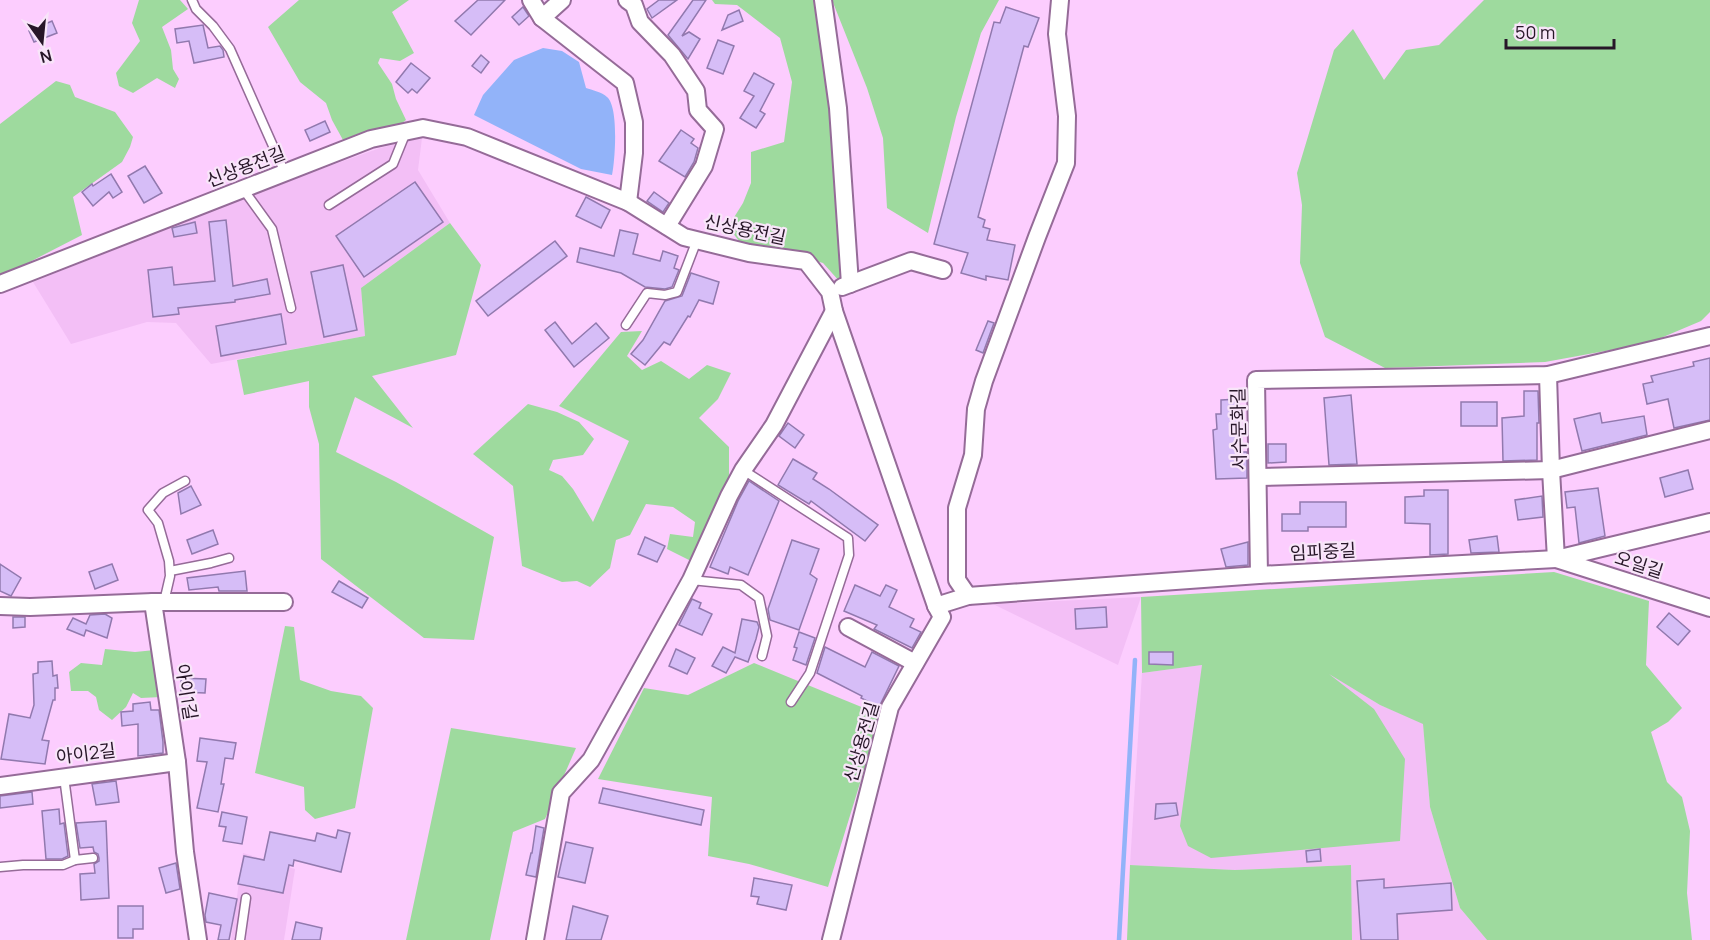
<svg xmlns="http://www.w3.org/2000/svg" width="1710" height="940" viewBox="0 0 1710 940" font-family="Manrope,'Noto Sans KR',sans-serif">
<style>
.built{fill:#f3bff6}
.green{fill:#9eda9e}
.water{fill:#92b3f9}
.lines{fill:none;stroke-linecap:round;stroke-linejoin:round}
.stream{stroke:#92b3f9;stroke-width:4.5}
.building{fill:#d6bdf7;stroke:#9179ae;stroke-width:1.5}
.service-casing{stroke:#956b98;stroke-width:11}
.minor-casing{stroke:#956b98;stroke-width:20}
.service{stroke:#fff;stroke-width:8}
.minor{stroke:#fff;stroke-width:16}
.labels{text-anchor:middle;stroke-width:4.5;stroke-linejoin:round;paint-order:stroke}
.street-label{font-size:18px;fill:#271628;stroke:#f8e5f9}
</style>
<rect width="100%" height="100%" fill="#fccdfe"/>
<g class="built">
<path d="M422 138 418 170 450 223 361 288 365 336 211 364 176 323 147 322 71 344 33 282 276 185 380 148Z"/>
<path d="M1141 597 1118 665 993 604Z"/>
<path d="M1202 665 1320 668 1380 705 1423 723 1430 807 1460 908 1487 940H1352L1350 865 1235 870 1130 865 1142 673Z"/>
<path d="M243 853 295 869 284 940H231Z"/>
</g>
<g class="green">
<path d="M139 0H180L188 9 162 27 171 50 173 69 179 79 175 88 157 78 133 93 119 86 116 73 140 41 132 23Z"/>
<path d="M299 0H409L392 12 414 53 400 61 380 58 378 63 392 84 396 99 406 120 394 129 367 135 363 132 343 140 332 120 326 103 300 82 268 27Z"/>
<path d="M712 0H816L855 243 840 282 823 263 782 251 743 246 728 227 743 203 751 183V152L784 142 792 82 780 38 737 5 715 4Z"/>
<path d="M832 0H999L981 33 973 60 956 117 928 233 887 208 883 138 867 88Z"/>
<path d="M1484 0H1710V312L1701 321 1649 343 1545 362 1385 368 1325 337 1300 263 1302 205 1297 173 1334 50 1353 29 1384 80 1406 50 1439 45Z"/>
<path d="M56 81 70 85 75 97 115 112 133 137 130 147 122 162 73 197 82 235 16 269 0 288V124Z"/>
<path d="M450 223 481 265 456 355 372 376 413 428 355 397 336 452 396 482 494 537 474 640 424 638 321 559 319 444 309 407V381L244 395 237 360 365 336 361 288Z"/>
<path d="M642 331 627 356 642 370 661 361 689 379 707 365 731 373 718 399 699 418 729 447V505L703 567 667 549 670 534 693 537 695 522 673 507 646 504 630 535 616 540 610 568 590 587 577 581 562 582 522 566 513 486 473 454 528 404 557 412 579 422 594 439 583 455 553 460 549 470 562 476 573 489 593 522 629 441 559 406 621 332Z"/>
<path d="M1554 572 1649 601 1646 665 1682 708 1668 722 1651 732 1667 782 1682 797 1690 831 1687 893 1692 940H1487L1460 908 1430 807 1423 724 1380 705 1329 674 1374 709 1405 759 1400 841 1211 858 1188 846 1180 826 1202 665 1142 673 1141 597Z"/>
<path d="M285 626 294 627 300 680 331 691 361 696 373 708 355 808 315 819 305 810 304 787 255 773Z"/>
<path d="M105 649 135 652 155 650 161 697 141 698 133 693 126 707 112 720 99 710 96 697 88 691H71L69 672 81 663 102 665Z"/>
<path d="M754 663 881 715 828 887 749 864 708 856 712 797 598 779 644 688 688 695Z"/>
<path d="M451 728 576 748 545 819 513 832 490 940H406Z"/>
<path d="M1130 865 1235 870 1351 865 1352 940H1127Z"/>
</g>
<path class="water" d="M543 48 562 51 579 62 586 88C592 90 602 92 607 97 619 107 615 161 612 175L581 169 474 115 483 95 514 60Z"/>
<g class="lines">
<path class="stream" d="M1119 940 1135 660"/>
</g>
<g class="building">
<path d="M478 0H505L471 35 455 21Z"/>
<path d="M659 0H677L652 18 647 9Z"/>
<path d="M693 0H706L682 36 689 32 700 39 688 59 668 35Z"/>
<path d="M523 7 529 16 519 25 512 17Z"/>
<path d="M1006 7 1039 18 1028 47 1024 46 978 217 985 220 983 227 990 229 987 240 1015 245 1008 280 986 276V280L961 273 968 253 934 244 994 22 1000 23Z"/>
<path d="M739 10 743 21 722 30 728 15Z"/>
<path d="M52 21 57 33 34 42 29 31Z"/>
<path d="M203 25 208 48 220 46 223 50 224 57 194 63 189 41 177 43 175 29Z"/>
<path d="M718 40 734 46 723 74 707 68Z"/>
<path d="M481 55 489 62 481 73 472 66Z"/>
<path d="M411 63 430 78 417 93 412 89 408 93 396 82Z"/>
<path d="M754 73 774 84 760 111 765 114 756 128 740 118 754 96 744 91Z"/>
<path d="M325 121 330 132 310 141 305 130Z"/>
<path d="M681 130 694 139 691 143 698 148 694 162 685 177 659 161Z"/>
<path d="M145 166 162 193 144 203 128 176Z"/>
<path d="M111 174 122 192 113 198 109 192 93 206 82 192 92 184 93 186Z"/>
<path d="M415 182 443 222 364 277 336 236Z"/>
<path d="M654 192 669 203 663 212 647 201Z"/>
<path d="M586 197 610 210 601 228 576 216Z"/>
<path d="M226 220 233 286 267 279 270 294 235 300V302L178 308 179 314 153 317 148 270 172 267 174 285 215 281 209 222Z"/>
<path d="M195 222 197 233 174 237 172 228Z"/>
<path d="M620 230 638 234 633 254 660 261 663 251 678 256 674 268 679 270 672 287 665 289 645 287 621 273 577 262 580 248 614 256Z"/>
<path d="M555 241 567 256 488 316 476 301Z"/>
<path d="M343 265 357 330 324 337 311 272Z"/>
<path d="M691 273 719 282 713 304 699 300 690 317 688 316 670 345 664 342 645 365 631 354 643 340 665 301 682 296Z"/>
<path d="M281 314 286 344 221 356 216 326Z"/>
<path d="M988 321 994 323 983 353 976 350Z"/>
<path d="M555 322 572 344 596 323 609 338 574 367 545 330Z"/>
<path d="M1710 358V420L1674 428 1668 399 1647 404 1643 384 1653 382 1651 376 1694 366 1693 362Z"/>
<path d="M1524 391H1538L1539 423H1537V460L1503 461 1502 418 1524 416Z"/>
<path d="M1351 395 1357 464 1329 465 1324 398Z"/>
<path d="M1239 399 1242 452H1247V478L1216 479 1213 430 1217 429 1216 414H1221V400Z"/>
<rect x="1461" y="402" width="36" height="24"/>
<path d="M1600 413 1602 423 1644 416 1647 435 1582 451 1574 419Z"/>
<path d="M788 423 804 435 795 448 779 436Z"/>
<path d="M1268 444H1286V462L1268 463Z"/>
<path d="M793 459 817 473 813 479 829 489 878 525 865 541 811 501 809 504 778 485Z"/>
<path d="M1688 470 1693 489 1665 497 1660 478Z"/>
<path d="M749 481 779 501 748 575 730 567 728 574 710 567 738 501Z"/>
<path d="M191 486 201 505 181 514 178 493Z"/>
<path d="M1598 488 1605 536 1579 543 1575 507 1567 508 1565 492Z"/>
<path d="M1424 490H1448V554L1430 555V524L1405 523V497L1424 496Z"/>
<path d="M1542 496 1543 517 1518 520 1515 500Z"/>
<path d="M1300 502H1346V527H1308V531H1282V514H1300Z"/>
<path d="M213 530 218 544 192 554 187 540Z"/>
<path d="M1497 536 1499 552 1471 553 1469 540Z"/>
<path d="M645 537 665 546 657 562 638 554Z"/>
<path d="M792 540 819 549 810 574 817 579 799 630 770 620 768 609Z"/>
<path d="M1248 542V565L1226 567 1221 549Z"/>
<path d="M0 564 21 578 11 596 0 591Z"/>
<path d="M112 564 118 580 95 589 89 572Z"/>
<path d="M245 571 247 591H219L218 587 189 590 187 578Z"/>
<path d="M339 581 368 598 362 608 332 592Z"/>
<path d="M855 585 880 596 886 585 897 590 889 607 914 619 910 627 921 632 912 648 874 629 877 625 844 611Z"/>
<path d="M692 599 701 603 699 608 712 614 702 635 679 625Z"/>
<path d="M1106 607 1107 627 1076 629 1075 609Z"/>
<path d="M1669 613 1690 631 1678 645 1657 627Z"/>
<path d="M105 614 112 618 107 638 86 630 84 636 67 629 73 618 86 624 90 615Z"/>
<path d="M13 617H25V627L13 628Z"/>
<path d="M742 619 757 622 759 627 756 639 748 662 735 657 726 673 712 666 723 647 735 653Z"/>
<path d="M799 632 815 638 806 665 793 660 797 648 794 647Z"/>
<path d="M825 647 865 667 872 652 899 666 879 707 861 698 862 696 817 673Z"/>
<path d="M676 649 695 658 687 674 669 666Z"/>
<path d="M1149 652H1173V665L1149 664Z"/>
<path d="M52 661 53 676 57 675 58 688H55V700H53L42 740 49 741 45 764 1 759 9 714 30 718 34 705 33 674 38 673V662Z"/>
<path d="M181 678 206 679 205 693 181 692Z"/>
<path d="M150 702 151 710H159L163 742V753L138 756V724L122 726 121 712 133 711V704Z"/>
<path d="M200 738 236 743 233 759 225 758 221 784H224L218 812 197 808 207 762 197 761Z"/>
<path d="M116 781 119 802 96 805 92 784Z"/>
<path d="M603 788 704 810 701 825 599 803Z"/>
<path d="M32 792 33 804 0 808V796Z"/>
<path d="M1176 803 1178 815 1155 819 1156 804Z"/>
<path d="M59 809 60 824 64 823 68 856 62 859H46L42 811Z"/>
<path d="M222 812 247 817 242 844 223 841 226 827 219 826Z"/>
<path d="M106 821 109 898 81 900 80 874 95 873 94 864 99 861V858L98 854 94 852 93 847 80 848 76 823Z"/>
<path d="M536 826 544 828 536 877 526 875 531 853H532Z"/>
<path d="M338 830 350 833 341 872 294 860 293 866 289 865 283 893 238 884 244 856 264 860 270 832 315 841 317 833 336 838Z"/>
<path d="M566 842 593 848 585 883 558 877Z"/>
<path d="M1320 849 1321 861 1307 862 1306 851Z"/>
<path d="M176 863 180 889 166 893 159 868Z"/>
<path d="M754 878 792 885 786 910 757 904 759 897 751 896Z"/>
<path d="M1384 879V888L1451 883 1452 910 1397 914 1398 940H1361L1357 881Z"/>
<path d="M209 893 237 899 229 940H218L221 925 206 922 205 915Z"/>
<path d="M118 906H143V929H133V938H118Z"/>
<path d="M573 906 608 916 601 940H566Z"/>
<path d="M296 922 322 928 320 940H292Z"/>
</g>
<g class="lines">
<g class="service-casing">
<g id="service">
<path d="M192 0 196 9 213 26 230 49 285 173"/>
<path d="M243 189 272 229 291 308"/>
<path d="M329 205 393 164 406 132"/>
<path d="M626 325 647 293 665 295 677 292 697 240"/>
<path d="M743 470 848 538 849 555 810 673 791 702"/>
<path d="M170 571 211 563 229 558"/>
<path d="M691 580 741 585 759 598 767 636 762 656"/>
<path d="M164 602 170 576 169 561 158 523 148 510 163 493 185 481"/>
<path d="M64 777 75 860 93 858"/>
<path d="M0 867 23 865H63L75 860"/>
<path d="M240 940 246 898"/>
</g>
</g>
<g class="minor-casing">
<g id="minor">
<path d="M531 0 542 18 625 83 634 122V153L628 202"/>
<path d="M627 0 634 5 640 22 672 55 696 91 698 110 715 129 704 166 667 226"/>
<path d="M823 0 838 108 850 284"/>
<path d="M542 18 562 0"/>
<path d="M0 284 371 139 423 128 467 137 628 202 684 237 749 253 806 261 830 292 834 311 936 606 942 617 890 707 831 940"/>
<path d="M842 287 911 261 943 270"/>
<path d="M1548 375 1551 470 1556 559 1710 608"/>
<path d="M1258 477 1551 470 1710 430"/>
<path d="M1259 575 1256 380 1548 375 1710 336"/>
<path d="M968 596 957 580V508L973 455 976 409 984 381 1037 237 1066 163 1067 116 1057 34 1060 0"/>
<path d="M153 602 177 762 185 852 198 940"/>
<path d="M0 606 30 607 153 602H284"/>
<path d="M936 606 968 596 1259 575 1556 559 1710 522"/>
<path d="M848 627 915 663"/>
<path d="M0 786 177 762"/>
<path d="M535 940 561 793 591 760 691 580 729 496 743 470 774 425 834 311"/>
</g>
</g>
<use href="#service" class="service"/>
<use href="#minor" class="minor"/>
</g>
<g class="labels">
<g class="street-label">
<text transform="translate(246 167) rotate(-21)" y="6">신상용전길</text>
<text transform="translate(745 230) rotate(12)" y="6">신상용전길</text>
<text transform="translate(1239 429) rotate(-91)" y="6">서수문화길</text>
<text transform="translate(1323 552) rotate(-3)" y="6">임피중길</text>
<text transform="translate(1639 565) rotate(18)" y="6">오일길</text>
<text transform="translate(186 692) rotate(81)" y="6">아이1길</text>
<text transform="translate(862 742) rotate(-74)" y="6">신상용전길</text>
<text transform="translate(86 754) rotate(-7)" y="6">아이2길</text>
</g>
</g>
<g transform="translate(42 42) rotate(165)" stroke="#f8e5f9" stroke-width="4.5" paint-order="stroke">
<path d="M0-4.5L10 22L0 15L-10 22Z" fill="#271628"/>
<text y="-9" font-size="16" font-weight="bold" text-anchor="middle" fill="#271628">N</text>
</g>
<path d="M1506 39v9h108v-9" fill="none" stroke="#271628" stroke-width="3"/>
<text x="1515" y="39" font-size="18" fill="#271628" stroke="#f8e5f9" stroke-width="4.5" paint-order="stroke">50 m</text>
</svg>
